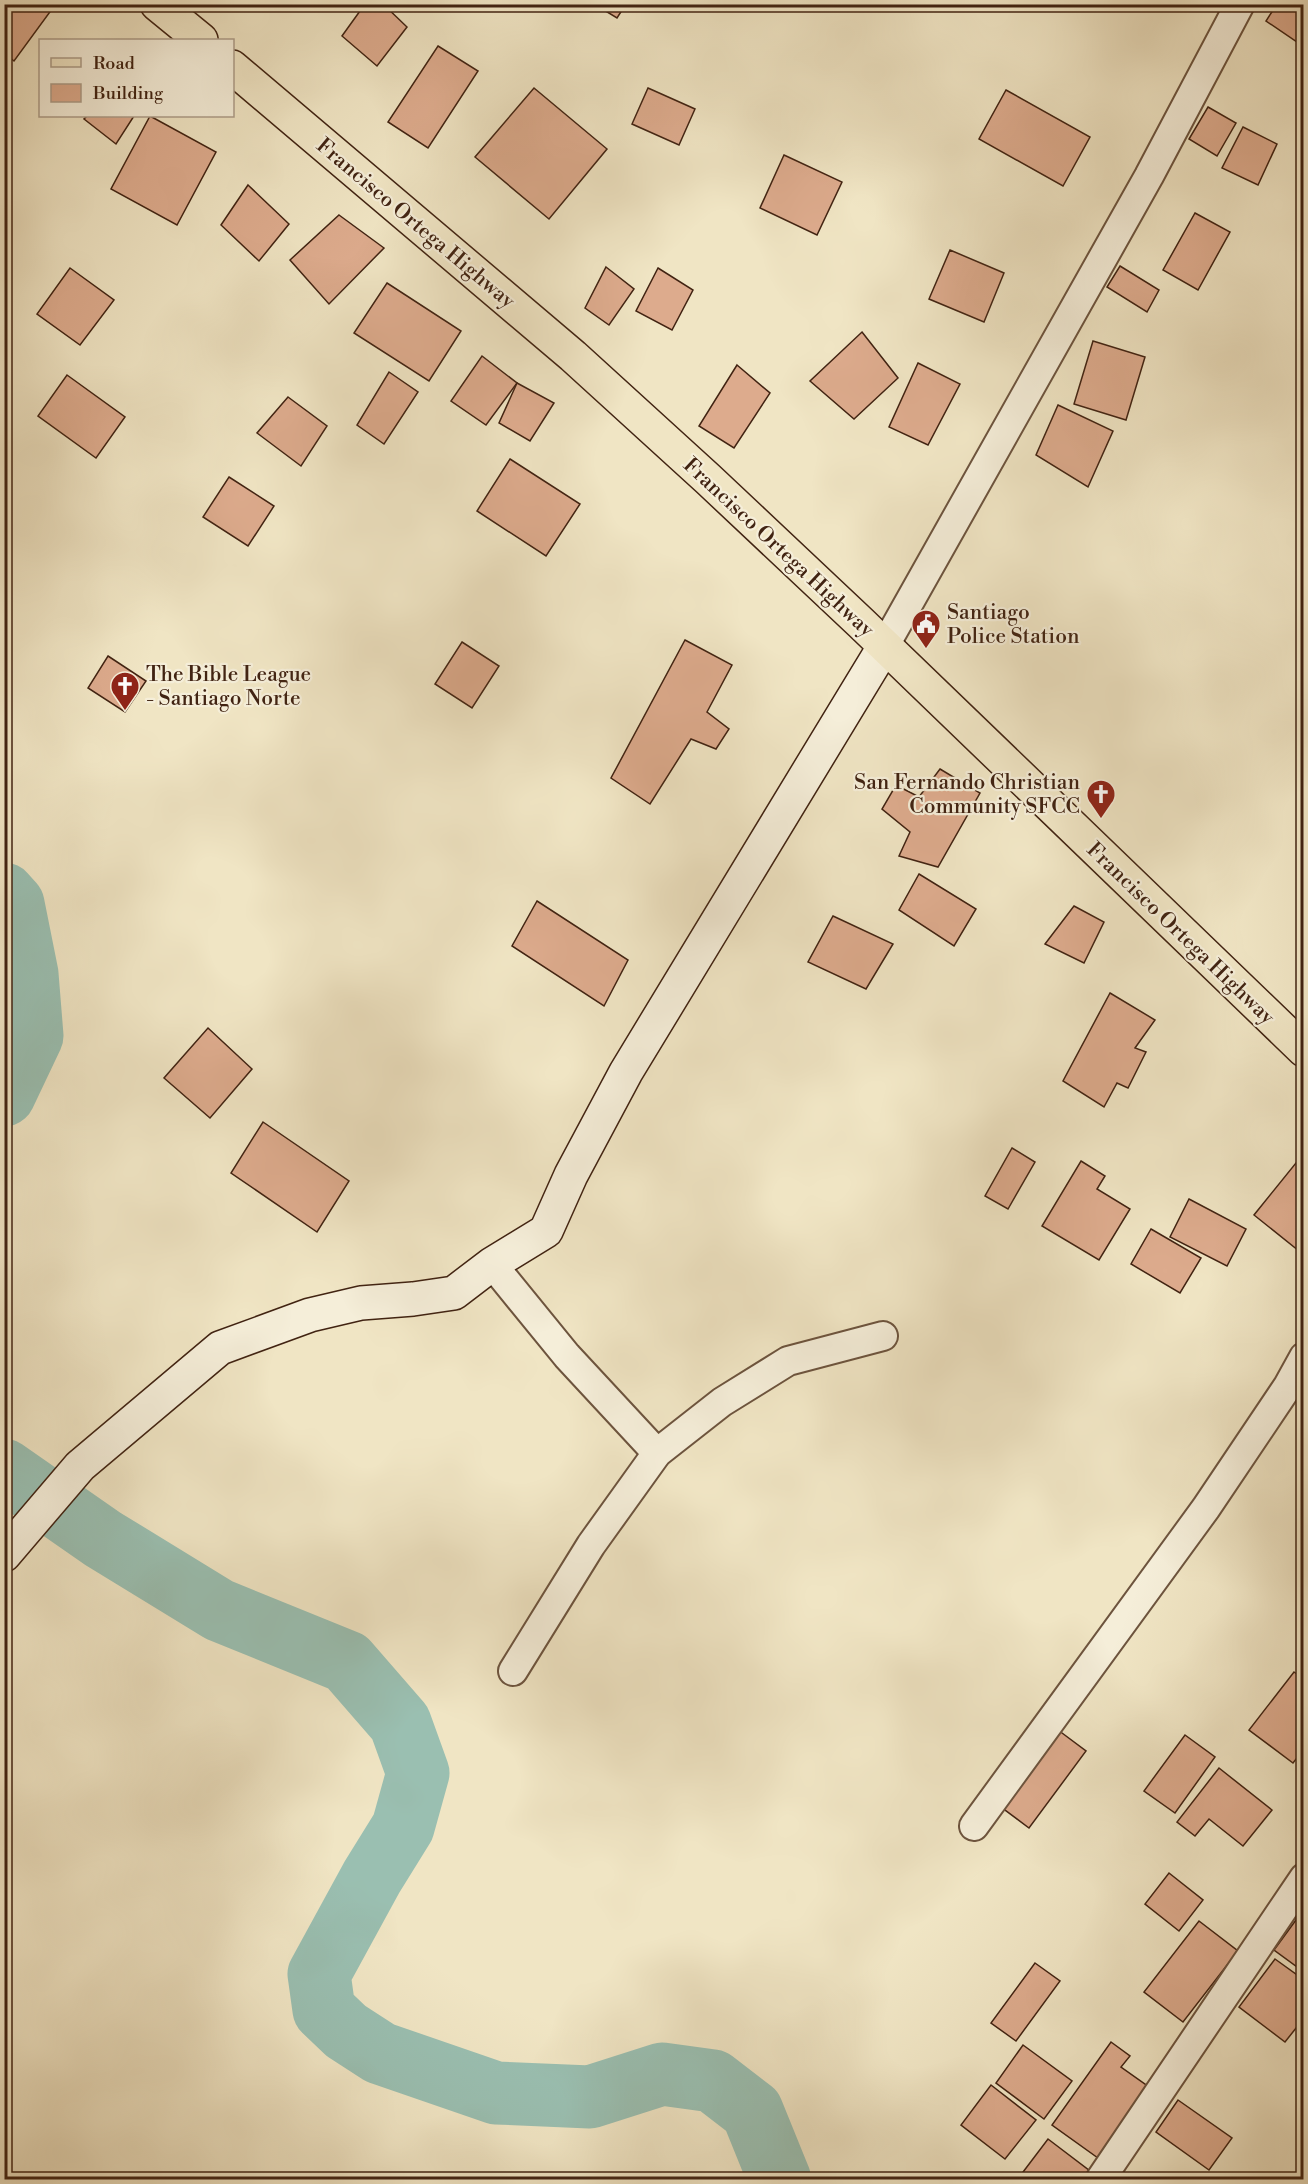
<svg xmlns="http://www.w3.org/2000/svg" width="1308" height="2184" viewBox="0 0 1308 2184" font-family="'Libre Bodoni',serif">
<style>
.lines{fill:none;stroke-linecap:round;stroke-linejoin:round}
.river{stroke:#9abfb1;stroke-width:63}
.building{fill:#ddab8d;stroke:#412312;stroke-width:1.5}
.street-casing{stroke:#6d543e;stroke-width:32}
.secondary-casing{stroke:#412312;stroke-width:36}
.primary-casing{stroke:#412312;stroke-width:36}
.street{stroke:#f5eed9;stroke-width:28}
.secondary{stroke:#f5eed9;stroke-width:33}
.primary{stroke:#f0e5c4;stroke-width:33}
.labels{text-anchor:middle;stroke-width:4.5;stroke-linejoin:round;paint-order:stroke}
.street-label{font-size:21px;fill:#412312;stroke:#f5eed9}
.poi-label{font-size:21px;fill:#412312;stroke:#f5eed9;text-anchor:start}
</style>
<rect width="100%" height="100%" fill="#f0e5c4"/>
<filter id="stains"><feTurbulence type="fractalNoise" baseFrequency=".00333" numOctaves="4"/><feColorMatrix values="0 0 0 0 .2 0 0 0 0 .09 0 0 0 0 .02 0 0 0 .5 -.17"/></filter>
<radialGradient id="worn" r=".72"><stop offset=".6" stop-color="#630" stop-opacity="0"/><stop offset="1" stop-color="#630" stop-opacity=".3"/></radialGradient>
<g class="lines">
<g class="river">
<path d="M4 894 13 904 27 974 32 1036 4 1095"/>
<path d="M4 1470 103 1539 219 1610 347 1662 400 1723 418 1773 403 1827 372 1877 319 1974 324 2010 346 2031 380 2053 496 2093 590 2097 662 2074 713 2081 752 2111 780 2180"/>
</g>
</g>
<g class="building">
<path d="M4 4 55 5 14 61 4 53Z"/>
<path d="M365 4H383L407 27 377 66 342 36Z"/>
<path d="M594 4H626L617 18Z"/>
<path d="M1277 4H1304L1303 46 1266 21Z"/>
<path d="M438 46 478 71 428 148 388 122Z"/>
<path d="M534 88 607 149 549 219 475 157Z"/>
<path d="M648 88 695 109 679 145 632 124Z"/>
<path d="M1006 90 1090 137 1063 186 979 139Z"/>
<path d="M1208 107 1236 123 1217 156 1189 139Z"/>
<path d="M87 116H134L116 144 84 119Z"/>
<path d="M150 116 216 152 177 225 111 189Z"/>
<path d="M1243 127 1277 144 1258 185 1222 168Z"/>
<path d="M784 155 842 182 817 235 760 208Z"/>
<path d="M248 185 289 224 259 261 221 225Z"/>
<path d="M1195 213 1230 232 1198 290 1163 270Z"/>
<path d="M339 215 384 248 329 304 290 260Z"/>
<path d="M950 250 1004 273 984 322 929 299Z"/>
<path d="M1120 266 1159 290 1147 312 1107 287Z"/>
<path d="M606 267 634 289 609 325 585 308Z"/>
<path d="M70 268 114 300 80 345 37 314Z"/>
<path d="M658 268 693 290 672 330 636 311Z"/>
<path d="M387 283 461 331 429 381 354 333Z"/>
<path d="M862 332 898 378 854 419 810 381Z"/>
<path d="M1093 341 1145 357 1126 420 1074 404Z"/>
<path d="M482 356 517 383 486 425 451 401Z"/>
<path d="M918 363 960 384 928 445 889 427Z"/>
<path d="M737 365 770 393 734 448 699 426Z"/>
<path d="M389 372 418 392 384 444 357 425Z"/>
<path d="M67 375 125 417 96 458 38 416Z"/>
<path d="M517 383 554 403 530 441 499 423Z"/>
<path d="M288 397 327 426 301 466 257 433Z"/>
<path d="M1058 405 1113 431 1088 487 1036 455Z"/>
<path d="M510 459 580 504 546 556 477 511Z"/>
<path d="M229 477 274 506 248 546 203 517Z"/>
<path d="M685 640 732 665 707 712 729 729 716 749 691 739 650 804 611 778Z"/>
<path d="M462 642 499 666 472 708 435 684Z"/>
<path d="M108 656 146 681 125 712 88 688Z"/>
<path d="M940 769 980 793 938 867 899 856 910 832 882 809 896 785 919 797Z"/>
<path d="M919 874 976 909 954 946 899 910Z"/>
<path d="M537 901 628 960 604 1006 512 946Z"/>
<path d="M1074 906 1104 922 1084 963 1045 944Z"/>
<path d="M833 916 893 944 866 989 808 962Z"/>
<path d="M1110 993 1155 1020 1135 1048 1146 1052 1128 1088 1117 1083 1104 1107 1063 1081Z"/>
<path d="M208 1028 252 1069 210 1118 164 1078Z"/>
<path d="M263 1122 349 1181 317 1232 231 1173Z"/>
<path d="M1012 1148 1035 1162 1008 1209 985 1196Z"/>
<path d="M1304 1153V1255L1254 1215Z"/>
<path d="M1081 1161 1105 1176 1097 1189 1130 1209 1099 1260 1042 1226Z"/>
<path d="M1189 1199 1246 1229 1227 1266 1170 1237Z"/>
<path d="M1151 1229 1201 1258 1180 1293 1131 1264Z"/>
<path d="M1294 1672 1304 1679V1749L1293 1763 1249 1730Z"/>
<path d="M1058 1730 1086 1751 1029 1828 1001 1807Z"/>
<path d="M1185 1735 1215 1757 1175 1813 1144 1791Z"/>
<path d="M1219 1768 1272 1810 1243 1846 1209 1819 1195 1836 1177 1822Z"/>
<path d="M1169 1873 1203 1900 1179 1931 1145 1904Z"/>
<path d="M1304 1909V1972L1274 1950Z"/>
<path d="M1199 1921 1238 1951 1183 2022 1144 1992Z"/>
<path d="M1275 1959 1304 1980V2018L1285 2042 1239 2007Z"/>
<path d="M1035 1963 1060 1981 1016 2041 991 2023Z"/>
<path d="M1111 2042 1130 2056 1121 2067 1149 2087 1098 2158 1052 2125Z"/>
<path d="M1023 2045 1072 2081 1044 2119 996 2083Z"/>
<path d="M991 2085 1036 2120 1005 2159 961 2125Z"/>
<path d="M1178 2100 1232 2138 1209 2170 1156 2132Z"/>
<path d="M1048 2139 1090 2171 1084 2180H1017Z"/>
</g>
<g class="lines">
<g class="street-casing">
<g id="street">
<path d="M884 647 1149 176 1240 4"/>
<path d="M492 1264 567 1356 657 1453"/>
<path d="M513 1671 591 1545 657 1453 722 1402 788 1361 883 1336"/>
<path d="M974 1826 1206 1508 1288 1386 1304 1357"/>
<path d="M1100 2180 1304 1878"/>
</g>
</g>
<g class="secondary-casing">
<path id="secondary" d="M4 1555 80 1466 220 1348 310 1315 361 1303 413 1299 454 1293 492 1264 546 1231 571 1175 626 1072 884 647"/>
</g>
<g class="primary-casing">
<g id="primary">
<path d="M157 4 201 40"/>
<path d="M232 67 573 356 708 479 861 623 1304 1050"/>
</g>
</g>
<use href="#street" class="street"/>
<use href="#secondary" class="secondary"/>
<use href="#primary" class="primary"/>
</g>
<defs>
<g id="civic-pin" transform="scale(1.5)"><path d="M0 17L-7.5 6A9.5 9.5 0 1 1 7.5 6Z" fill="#8f2418" stroke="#f5eed9"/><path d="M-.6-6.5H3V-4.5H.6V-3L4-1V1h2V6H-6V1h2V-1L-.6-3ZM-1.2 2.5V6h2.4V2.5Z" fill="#fff"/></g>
<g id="church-pin" transform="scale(1.5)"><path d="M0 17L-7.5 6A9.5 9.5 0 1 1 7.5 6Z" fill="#8f2418" stroke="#f5eed9"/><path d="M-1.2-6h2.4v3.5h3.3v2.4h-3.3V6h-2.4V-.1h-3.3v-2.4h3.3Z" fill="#fff"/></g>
</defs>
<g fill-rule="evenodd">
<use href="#civic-pin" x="926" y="624"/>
<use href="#church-pin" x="125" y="686"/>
<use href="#church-pin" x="1101" y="794"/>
</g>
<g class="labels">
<g class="street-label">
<text transform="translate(416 223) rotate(40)" y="7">Francisco Ortega Highway</text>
<text transform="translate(779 547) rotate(43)" y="7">Francisco Ortega Highway</text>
<text transform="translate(1181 933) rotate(44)" y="7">Francisco Ortega Highway</text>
</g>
<g class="poi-label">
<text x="947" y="619">Santiago<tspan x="947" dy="24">Police Station</tspan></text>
<text x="146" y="681">The Bible League<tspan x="146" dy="24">- Santiago Norte</tspan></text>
<text x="1080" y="789" text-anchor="end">San Fernando Christian<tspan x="1080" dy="24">Community SFCC</tspan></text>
</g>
</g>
<rect width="1308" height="2184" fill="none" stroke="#f0e5c4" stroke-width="24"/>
<rect x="6" y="6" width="1296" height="2172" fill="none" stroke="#412312" stroke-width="3"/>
<rect x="12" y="12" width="1284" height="2160" fill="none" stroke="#412312" stroke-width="1.5"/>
<rect x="39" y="39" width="195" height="78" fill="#f5eed9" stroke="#ad9d89" stroke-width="1.5"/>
<rect x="51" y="58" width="30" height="9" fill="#f0e5c4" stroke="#ad9d89" stroke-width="1.5"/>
<text x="93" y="69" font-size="18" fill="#412312">Road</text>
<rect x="51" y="84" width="30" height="18" fill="#ddab8d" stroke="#ad9d89" stroke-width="1.5"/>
<text x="93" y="99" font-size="18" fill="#412312">Building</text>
<rect width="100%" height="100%" filter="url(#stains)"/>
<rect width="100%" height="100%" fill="url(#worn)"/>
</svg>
